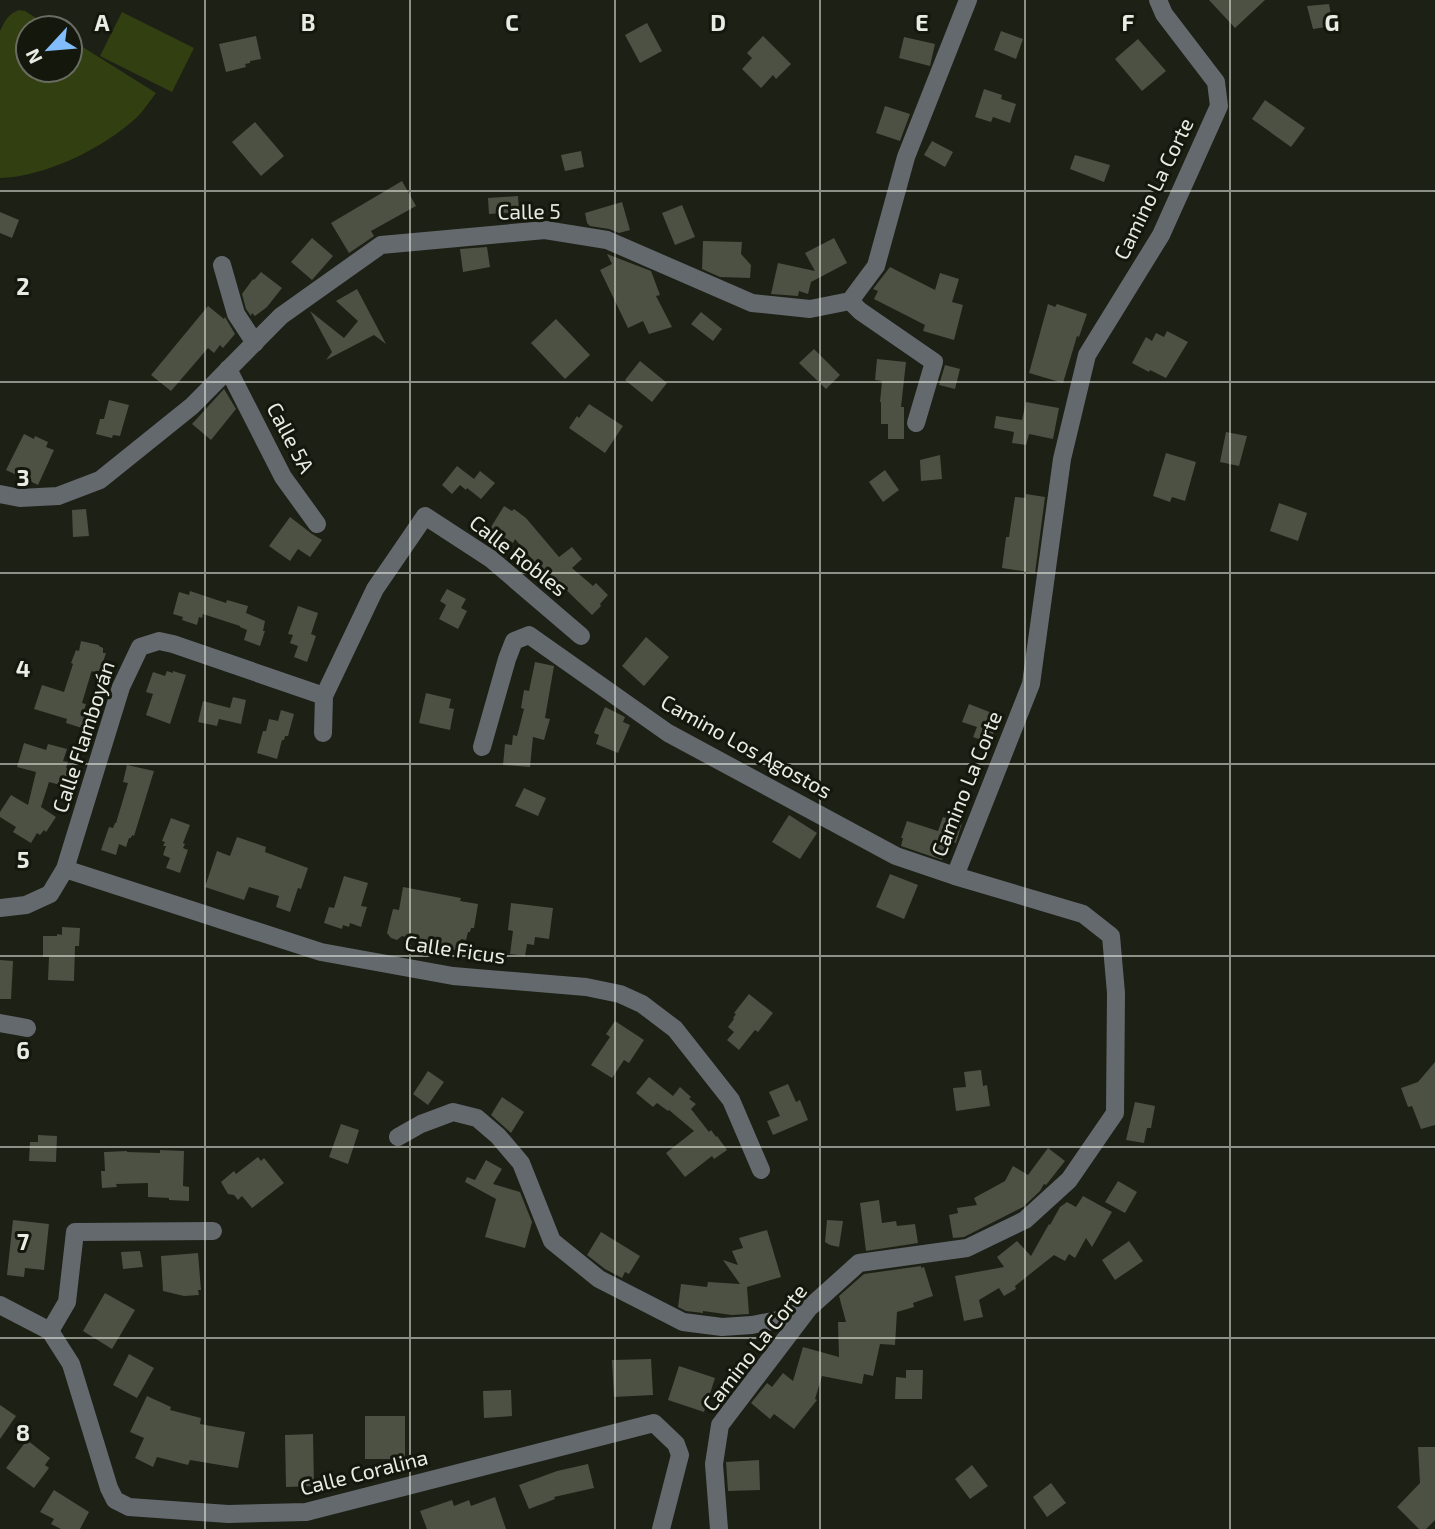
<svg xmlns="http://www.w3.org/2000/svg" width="1435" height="1529" viewBox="0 0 1435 1529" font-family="'Exo 2',sans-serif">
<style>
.green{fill:#323f11}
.building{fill:#4c5144}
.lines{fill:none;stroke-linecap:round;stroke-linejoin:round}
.street{stroke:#64696e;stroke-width:18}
.grid{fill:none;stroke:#e9ece4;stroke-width:2;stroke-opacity:0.55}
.labels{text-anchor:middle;stroke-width:6;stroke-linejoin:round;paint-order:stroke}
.street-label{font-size:21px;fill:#e9ece4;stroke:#13170c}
.grid-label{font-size:23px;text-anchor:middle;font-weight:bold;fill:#e9ece4;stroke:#13170c;stroke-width:6;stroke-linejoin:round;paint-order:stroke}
</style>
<rect width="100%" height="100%" fill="#1c2015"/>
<g class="green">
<path d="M19 10 25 11 52 28H28V70H70V39L156 93C149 102 143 112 135 119 102 149 44 177 0 178V31C5 21 8 14 19 10Z"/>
<path d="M122 12 194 48 172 92 100 56Z"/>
</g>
<g class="building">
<path d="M1209 0H1265L1235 28Z"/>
<path d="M1329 4 1333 26 1313 29 1307 6Z"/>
<path d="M647 23 662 51 640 63 625 35Z"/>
<path d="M1001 31 1023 39 1016 59 994 50Z"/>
<path d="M256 36 261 59 250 61V63L245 64 246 67 226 72 219 44Z"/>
<path d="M763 36 791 64 776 79 773 75 761 88 742 69 752 58 747 53Z"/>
<path d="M904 37 935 44 930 66 899 58Z"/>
<path d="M1138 39 1166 71 1142 91 1115 59Z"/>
<path d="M984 89 1002 95 1001 99 1016 104 1010 123 993 117 991 122 975 117Z"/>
<path d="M1265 100 1305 128 1291 147 1252 119Z"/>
<path d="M885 106 910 114 900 141 876 133Z"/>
<path d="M255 122 284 156 261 176 232 142Z"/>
<path d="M932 141 953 152 945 167 924 155Z"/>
<path d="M581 151 584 167 565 171 561 155Z"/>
<path d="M1075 155 1110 165 1104 182 1070 169Z"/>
<path d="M402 181 416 206 371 231 374 236 349 253 331 223Z"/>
<path d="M518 196 519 212 489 214 488 198Z"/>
<path d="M622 202 630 230 619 233 609 229 590 226 587 223 585 213Z"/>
<path d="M682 205 695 237 675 245 662 213Z"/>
<path d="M0 212 19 220 12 238 0 233Z"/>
<path d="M312 238 333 256 312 280 291 262Z"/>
<path d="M834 238 847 263 811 282 808 294 799 291 798 296 771 294 778 263 815 271 805 253Z"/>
<path d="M703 241 742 242 741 254 751 265 750 278 720 277 702 269Z"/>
<path d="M487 247 490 267 463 272 460 249Z"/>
<path d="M607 254 651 271 660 295 656 296 672 327 649 334 643 321 628 328 600 270 612 264Z"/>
<path d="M890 267 935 290 940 273 959 279 952 302 963 305 954 340 923 331 925 325 874 299 878 291 873 289Z"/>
<path d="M261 272 282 288 267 307 255 316 252 313 251 316 246 309 242 294 253 279 254 280Z"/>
<path d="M357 289 386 344 374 335 326 360 332 352 310 311 344 338 358 321 336 301Z"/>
<path d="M1048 304 1055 307 1057 304 1087 314 1079 337 1077 336 1063 383 1029 373Z"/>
<path d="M208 306 224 319 225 317 235 334 223 348 220 345 214 353 208 348 171 391 151 375Z"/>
<path d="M701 312 722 329 713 341 691 324Z"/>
<path d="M556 319 590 355 565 379 531 343Z"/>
<path d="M1167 331 1188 342 1166 378 1150 370 1149 372 1132 363 1146 337 1152 341 1156 333 1164 337Z"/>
<path d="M814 349 840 375 826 389 799 363Z"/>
<path d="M877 359 906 362 901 407H904V439H888V424H881V402H880L882 381 875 380Z"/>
<path d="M640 361 667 383 652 402 625 380Z"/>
<path d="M945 365 960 369 955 389 939 385Z"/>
<path d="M224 389 236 409 211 440 192 424Z"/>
<path d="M109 400 129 405 120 436 113 435 112 438 96 434 100 419H104Z"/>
<path d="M1026 402 1059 408 1053 439 1029 434 1026 445 1012 443 1014 432 994 428 996 416 1022 420Z"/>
<path d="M589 404 623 426 605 453 569 428 577 416 579 418Z"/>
<path d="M1226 432 1247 436 1239 466 1220 462Z"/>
<path d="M24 434 34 439 35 436 48 442 46 447 54 450 38 485 6 470Z"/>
<path d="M1166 453 1196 462 1185 501 1172 497 1170 502 1153 496Z"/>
<path d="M940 455 942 479 921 481 920 460Z"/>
<path d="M457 466 474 479 480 471 495 483 481 499 467 488 466 490 460 485 452 494 442 485Z"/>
<path d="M885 470 899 490 883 502 869 482Z"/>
<path d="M1026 494 1045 497 1035 573 1002 568 1006 537H1009L1015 497 1026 498Z"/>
<path d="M1279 503 1307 513 1298 541 1270 531Z"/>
<path d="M504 506 512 511 514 509 526 518 559 557 572 547 582 559 572 568 593 586 596 583 608 595 600 604 601 606 592 615 557 581 553 584 515 539 513 543 501 535 493 546 483 540Z"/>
<path d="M86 509 89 536 73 537 72 510Z"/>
<path d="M290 517 312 534 322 540 310 557 298 549 290 561 269 546Z"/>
<path d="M447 589 466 599 461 608 467 611 458 629 439 619 446 605 440 601Z"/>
<path d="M190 591 226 603 227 600 248 606 246 613 265 621 263 631H265L260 646 244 640 247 630 240 627V626L203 614 202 618 199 617 197 625 182 620 183 617 173 614 179 592 189 595Z"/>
<path d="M298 606 318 613 311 634 316 636 307 662 294 657 298 646 290 643 293 635 288 634Z"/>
<path d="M646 637 669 657 644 686 622 666Z"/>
<path d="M81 641 99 645V646L103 648V653H106L99 674 92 671 91 673 82 703 86 704 84 710 87 711 82 728 66 723 67 719 34 709 42 685 64 692 73 664 71 663 76 650 79 651Z"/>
<path d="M535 662 554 666 545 718 550 719 544 740 533 737 530 767 503 765 505 744 512 745 513 735 517 736 524 709 521 708 524 690 529 691Z"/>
<path d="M167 671 173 673V671L186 675 170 724 146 715 153 694 146 692 153 672 165 676Z"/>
<path d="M426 693 451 699 449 708 454 709 450 730 419 723Z"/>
<path d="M233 697 246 700 241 724 219 719 217 726 198 722 203 701 230 708Z"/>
<path d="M969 704 1000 716 990 743 973 737 977 727 962 722Z"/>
<path d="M605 707 625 717 623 722 630 725 618 753 596 744 599 735 594 733Z"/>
<path d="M281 710 294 714 288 736H285L284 740H282L277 759 257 753 263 731H266L269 719 278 721Z"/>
<path d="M24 743 46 750 48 744 67 749 63 761 68 762 66 768 69 769 64 786 49 782 41 807 56 817 46 832 44 830 40 835 37 833 31 843 13 832 16 827 0 817V812L11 795 28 805 36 772 17 767Z"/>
<path d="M127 765 154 771 134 836 132 835 131 838H129L126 847 119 844 116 855 101 850 109 827 113 828 115 823H116L128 783 123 782Z"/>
<path d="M524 788 546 798 538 816 515 806Z"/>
<path d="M789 815 817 833 800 859 772 842Z"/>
<path d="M943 817 962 823 956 843 949 841 942 860 901 846 903 838H901L907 821 938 831Z"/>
<path d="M171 818 190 825 183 843 185 844 183 848 188 850 180 873 166 868 170 858 163 855 166 846H163L165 842 162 841Z"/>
<path d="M237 837 266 847 265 852 308 868 301 889 298 888 290 912 276 907 279 896 249 887 244 900 205 887 217 851 230 856Z"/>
<path d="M890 874 918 885 904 919 876 907Z"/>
<path d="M344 876 368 883 361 906 367 907 361 927 350 923 349 927 343 925 342 929 324 923 329 907 334 908Z"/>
<path d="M403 887 461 898 460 901 478 904 474 928H471L470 932H468L466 940 461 939 459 951 402 936 397 940 391 938 387 933 393 909 399 910Z"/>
<path d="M511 903 553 908 549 939 535 937 534 945 527 944 525 956 510 954 513 931 508 930Z"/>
<path d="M62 927 80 928 79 946H75L74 981 48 980 49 957H43V936H57V934L62 935Z"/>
<path d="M0 960 13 961 11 999H0Z"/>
<path d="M749 994 773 1013 758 1032 755 1030 739 1050 727 1040 734 1032 728 1027 734 1019 733 1018 736 1014 734 1013Z"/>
<path d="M615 1021 644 1040 629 1063 624 1060 612 1078 591 1065 610 1037 606 1034Z"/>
<path d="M1435 1062V1125L1421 1129 1412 1106 1408 1107 1401 1088 1418 1082Z"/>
<path d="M981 1070 983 1086 987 1085 990 1106 956 1111 953 1088 966 1087 964 1072Z"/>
<path d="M428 1071 444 1082 428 1105 413 1094Z"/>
<path d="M649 1077 673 1096 680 1087 691 1097 689 1099 696 1104 691 1109 709 1132 711 1130 716 1137 717 1136 727 1150 714 1159 712 1156 685 1177 666 1153 694 1131 669 1110 668 1111 657 1103 653 1107 636 1093Z"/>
<path d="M788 1084 796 1102 800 1100 808 1120 773 1135 767 1121 780 1116 769 1092Z"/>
<path d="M502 1097 524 1112 511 1133 491 1115Z"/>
<path d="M1135 1102 1155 1106 1151 1128H1147L1144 1143 1126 1140Z"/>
<path d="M341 1124 359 1130 348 1164 329 1157Z"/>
<path d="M38 1135 57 1136 56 1162 29 1161 30 1142H38Z"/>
<path d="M1048 1148 1065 1161 1046 1185 1044 1184 1040 1191 1023 1207 964 1237 953 1238 949 1215 958 1213 957 1208 977 1205 974 1198 1005 1181 1013 1166 1028 1175Z"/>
<path d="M160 1150 184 1151 183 1186 189 1187V1201L169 1200V1198L148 1197V1183L116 1184 117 1187 102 1188 101 1171H105L104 1152 127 1151V1152L160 1153Z"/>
<path d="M258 1157 261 1161 264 1158 284 1183 252 1208 242 1196 238 1200 234 1195 228 1194 221 1182 234 1171 236 1174Z"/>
<path d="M486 1160 502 1169 493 1184 520 1192 532 1222 525 1248 485 1237 496 1199 465 1182 467 1177 475 1180Z"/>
<path d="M1118 1181 1137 1192 1125 1213 1105 1202Z"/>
<path d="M1083 1196 1112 1212 1092 1247 1086 1238 1075 1258 1069 1254 1065 1261 1054 1255 1015 1286 1016 1289 1004 1296 999 1288 979 1300 983 1317 964 1321 955 1276 1004 1267 997 1257 1017 1241 1031 1256 1049 1224 1050 1225 1060 1207 1067 1202 1076 1207Z"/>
<path d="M879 1200 882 1223 896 1221 897 1226 915 1224 918 1243 866 1251 860 1203Z"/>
<path d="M13 1220 49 1224 44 1270 25 1268 24 1277 7 1275Z"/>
<path d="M827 1220 843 1221 839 1247 830 1245 825 1242Z"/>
<path d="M767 1230 781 1277 747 1287 749 1314 732 1315 703 1311V1313L686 1311 678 1307 681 1284 707 1287 708 1282 740 1284 723 1260 738 1265 732 1251 743 1248 739 1238Z"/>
<path d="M601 1232 640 1256 629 1274 625 1272 622 1278 605 1269 587 1255Z"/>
<path d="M1129 1241 1143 1261 1115 1280 1102 1260Z"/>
<path d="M140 1251 143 1267 123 1269 121 1252Z"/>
<path d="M198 1253 201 1290H198L199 1295 184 1296 163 1291 161 1256Z"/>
<path d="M921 1266V1268L924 1267 933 1296 913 1303 914 1307 897 1312 895 1345 880 1344 873 1376 864 1374 862 1384 822 1376 815 1399 817 1400 794 1429 774 1414 770 1419 751 1403 767 1383 772 1387 783 1373 793 1381 803 1347 839 1357 838 1322H846L839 1296 864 1274Z"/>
<path d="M105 1293 135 1310 112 1349 83 1331Z"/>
<path d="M129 1354 154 1368 137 1398 113 1385Z"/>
<path d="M651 1359 653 1395 614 1397 612 1360Z"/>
<path d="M679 1366 715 1378 704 1412 668 1400Z"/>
<path d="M906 1370H923L922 1399H895L896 1377 906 1378Z"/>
<path d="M511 1390 512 1416 484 1418 483 1391Z"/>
<path d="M147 1396 171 1407 170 1410 201 1418 200 1424 245 1432 238 1468 190 1460 188 1465 157 1457 153 1467 135 1458 144 1438 130 1432Z"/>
<path d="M0 1405 16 1416 0 1439Z"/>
<rect x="365" y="1416" width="40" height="43"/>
<path d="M313 1434 314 1486 286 1487 285 1435Z"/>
<path d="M27 1440 50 1458 45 1465 49 1468 34 1488 6 1468Z"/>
<path d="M1418 1447H1435V1520L1426 1529H1419L1397 1507 1420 1483Z"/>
<path d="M759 1460 760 1490 728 1491 726 1462Z"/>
<path d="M588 1464 594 1488 554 1497 555 1499 529 1509 519 1485 557 1471Z"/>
<path d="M972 1465 988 1486 970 1499 955 1479Z"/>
<path d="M1051 1483 1066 1503 1047 1517 1033 1497Z"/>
<path d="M54 1490 89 1512 80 1529H61L51 1524 54 1519 40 1512Z"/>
<path d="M495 1497 506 1529H427L420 1511 452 1500 454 1506 469 1500 471 1506Z"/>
</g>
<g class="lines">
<g class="street">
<path d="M222 265 236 314 255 343"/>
<path d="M850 301 860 311 934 362 916 423"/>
<path d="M228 369 283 477 317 524"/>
<path d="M0 494 20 498 58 496 100 480 192 406 281 316 381 245 545 230 607 240 752 303 810 309 850 301 876 266 906 157 968 0"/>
<path d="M323 733 324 696 375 589 425 516 491 559 581 636"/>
<path d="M482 747 507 659 514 641 529 635 668 733 896 856 955 876 1083 914 1111 936 1116 993 1115 1113 1069 1180 1025 1220 967 1248 859 1263 809 1308 720 1425 714 1464 719 1529"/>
<path d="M65 869 321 952 453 976 586 987 620 994 642 1004 675 1029 731 1100 761 1170"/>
<path d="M955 876 1031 684 1062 459 1087 355 1161 235 1219 106 1216 82 1164 14 1158 0"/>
<path d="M0 908 26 905 50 894 65 869 121 687 140 647 159 641 173 644 324 696"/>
<path d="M0 1023 27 1028"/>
<path d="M398 1137 421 1124 453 1112 477 1118 498 1136 521 1163 552 1241 599 1279 683 1322 722 1327 752 1325 783 1319 806 1309"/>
<path d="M0 1305 50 1331 71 1364 109 1488 115 1500 129 1507 228 1514 306 1512 654 1423 676 1444 680 1455 661 1529"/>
<path d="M50 1331 67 1302 75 1232 213 1231"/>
</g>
</g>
<path class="grid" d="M205 0V1529M410 0V1529M615 0V1529M820 0V1529M1025 0V1529M1230 0V1529M0 191H1435M0 382H1435M0 573H1435M0 764H1435M0 956H1435M0 1147H1435M0 1338H1435"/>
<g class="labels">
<g class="street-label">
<text transform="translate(1154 189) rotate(-64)" y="7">Camino La Corte</text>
<text transform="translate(529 212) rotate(-1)" y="7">Calle 5</text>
<text transform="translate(290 438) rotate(62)" y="7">Calle 5A</text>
<text transform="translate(518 556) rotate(38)" y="7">Calle Robles</text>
<text transform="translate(84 737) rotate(-72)" y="7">Calle Flamboyán</text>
<text transform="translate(746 747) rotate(29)" y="7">Camino Los Agostos</text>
<text transform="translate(967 784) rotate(-68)" y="7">Camino La Corte</text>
<text transform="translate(455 950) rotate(8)" y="7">Calle Ficus</text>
<text transform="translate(755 1348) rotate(-52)" y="7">Camino La Corte</text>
<text transform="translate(364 1473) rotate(-14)" y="7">Calle Coralina</text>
</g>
</g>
<g class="grid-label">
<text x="102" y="31">A</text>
<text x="308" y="31">B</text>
<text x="512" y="31">C</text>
<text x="718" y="31">D</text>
<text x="922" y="31">E</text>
<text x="1128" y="31">F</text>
<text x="1332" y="31">G</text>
<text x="23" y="295">2</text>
<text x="23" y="486">3</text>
<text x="23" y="677">4</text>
<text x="23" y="868">5</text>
<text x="23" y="1059">6</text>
<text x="23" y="1250">7</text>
<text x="23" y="1441">8</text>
</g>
<g transform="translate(49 49) rotate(244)"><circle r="33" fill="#13170c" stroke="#696c62" stroke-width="2"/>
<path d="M0-5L12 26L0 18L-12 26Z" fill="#82bcfa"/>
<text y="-10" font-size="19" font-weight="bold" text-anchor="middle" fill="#e9ece4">N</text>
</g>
</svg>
